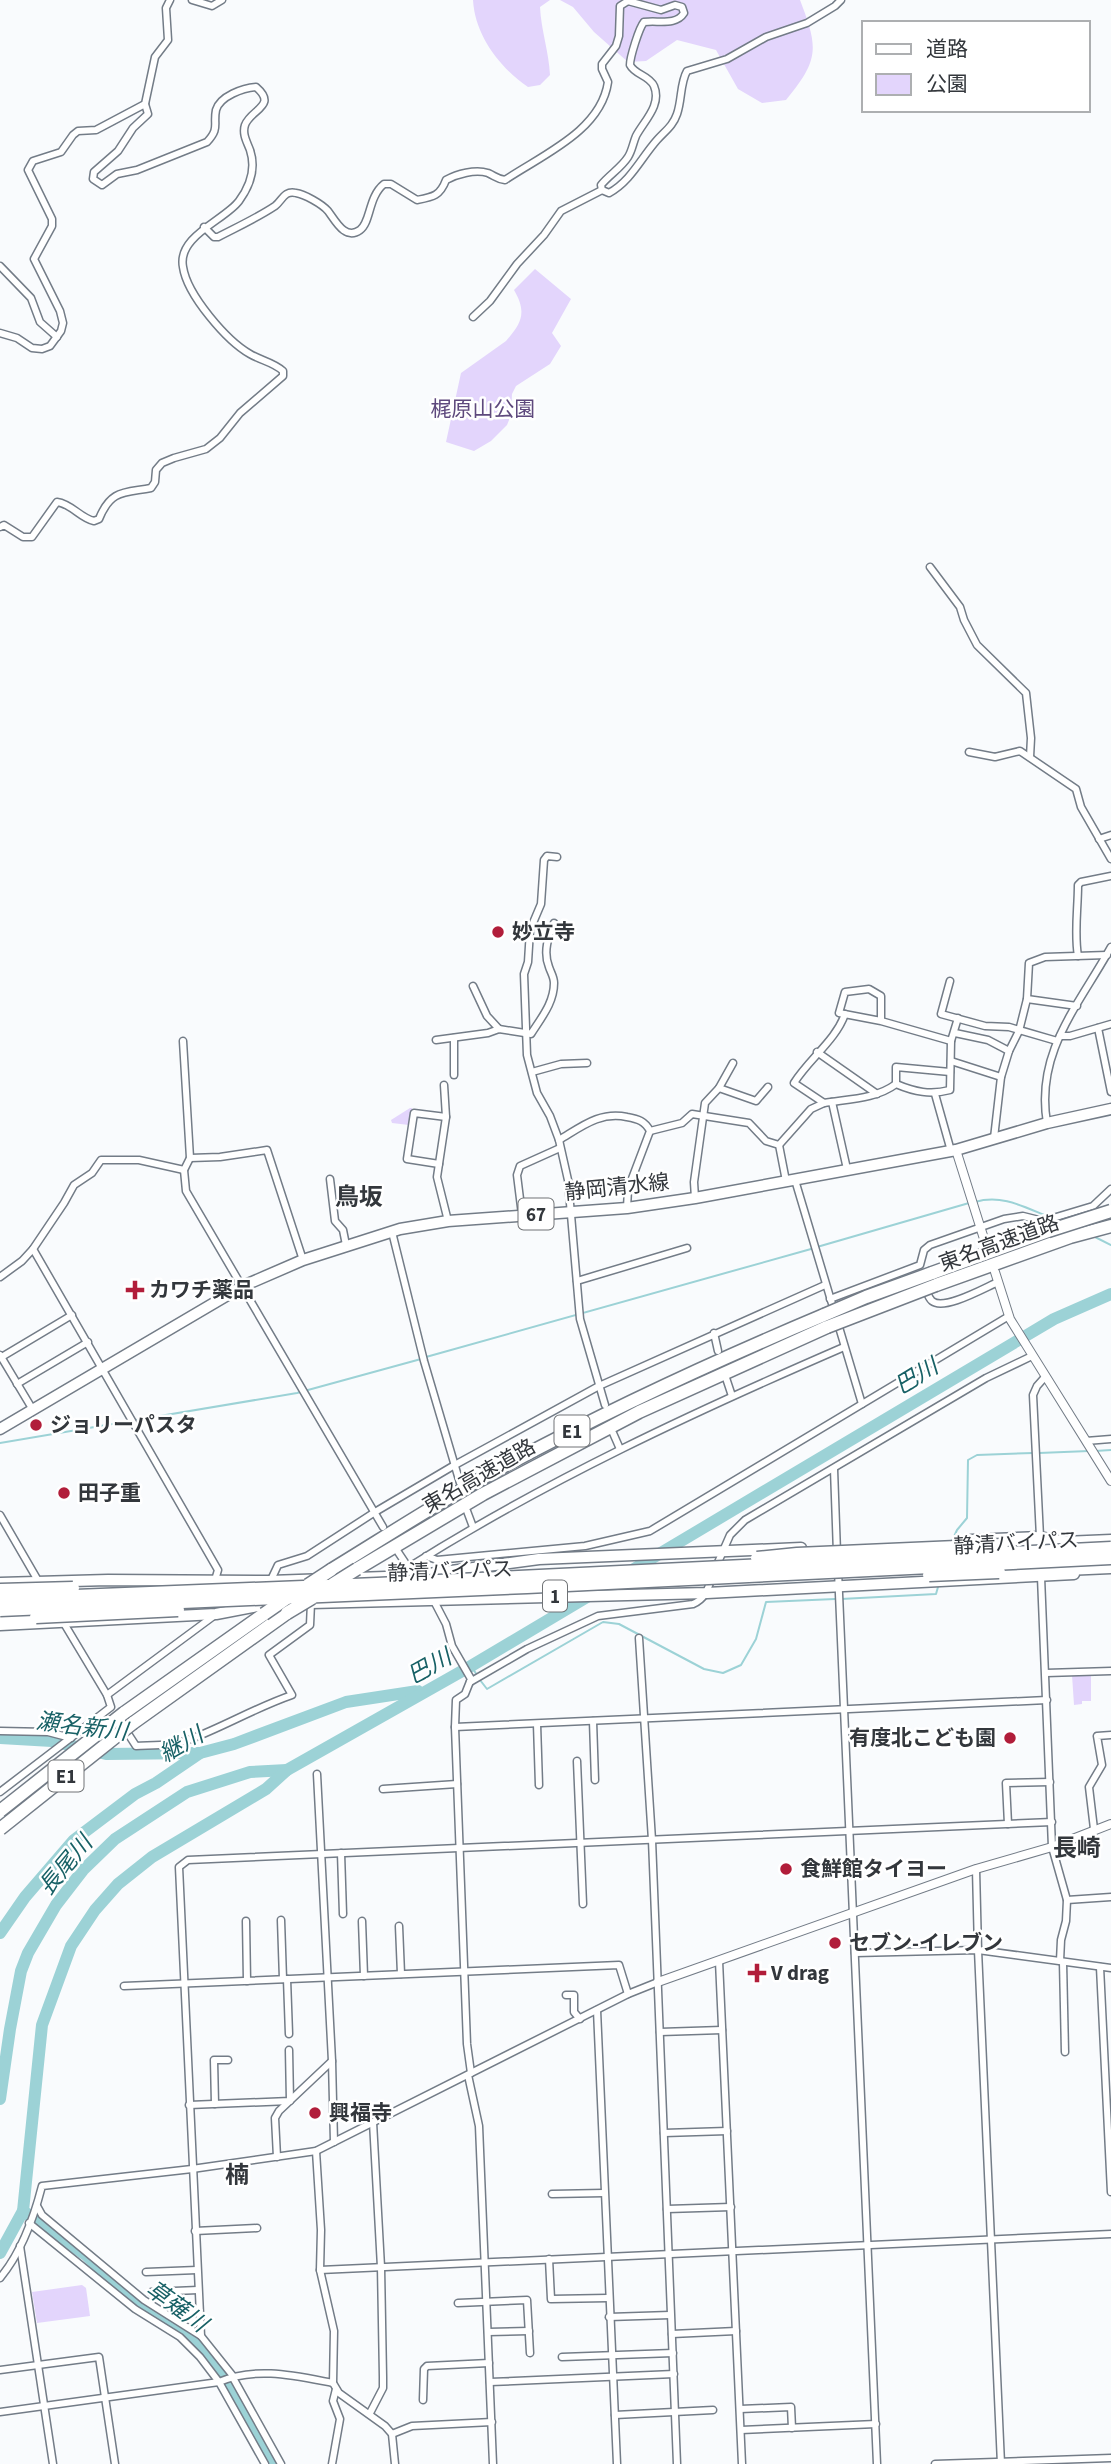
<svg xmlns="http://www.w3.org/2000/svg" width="1111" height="2464" viewBox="0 0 1111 2464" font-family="'Source Sans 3','Noto Sans JP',sans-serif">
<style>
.green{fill:#e3d5fc}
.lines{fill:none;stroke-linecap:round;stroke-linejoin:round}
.stream{stroke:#9cd2d6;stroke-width:2}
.river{stroke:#9cd2d6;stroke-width:12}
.minor-casing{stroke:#737c87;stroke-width:9}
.tertiary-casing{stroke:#737c87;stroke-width:10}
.primary-casing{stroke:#737c87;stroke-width:13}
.trunk-casing{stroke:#737c87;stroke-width:13}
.motorway-casing{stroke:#737c87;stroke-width:15}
.minor{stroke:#fff;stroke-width:6}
.tertiary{stroke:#fff;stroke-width:8}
.primary{stroke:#fff;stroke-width:10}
.trunk{stroke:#fff;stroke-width:10}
.motorway{stroke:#fff;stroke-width:12}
.motorway-bridge-casing{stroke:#737c87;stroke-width:15;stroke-linecap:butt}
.motorway-bridge{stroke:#fff;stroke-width:12}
.poi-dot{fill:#b11d3a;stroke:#fff;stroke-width:2.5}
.labels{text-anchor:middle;stroke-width:5;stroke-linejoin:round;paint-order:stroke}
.shield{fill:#fff;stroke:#707376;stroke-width:2}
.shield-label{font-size:19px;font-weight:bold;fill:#33373c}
.park-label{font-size:21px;fill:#5e497d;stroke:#fff}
.poi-label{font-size:21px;font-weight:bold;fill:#33373c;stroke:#fff;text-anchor:start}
.street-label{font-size:21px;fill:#33373c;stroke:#fff}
.water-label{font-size:23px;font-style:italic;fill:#186166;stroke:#fff}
.quarter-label{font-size:24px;font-weight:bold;fill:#33373c;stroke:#fff}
</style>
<rect width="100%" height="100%" fill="#f9fbfd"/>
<g class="green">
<path d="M473 0H550L540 7C541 30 549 52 550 75L540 85 528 87C499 67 475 35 473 0Z"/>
<path d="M560 0H800C818 47 820 59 786 100L762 103 738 89 716 50 677 40 646 61 628 62 594 32 573 7Z"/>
<path d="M535 269 571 299 552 333 561 346 550 364 516 386 512 394 511 415 507 425 491 441 474 451 446 442 461 373 506 341C522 323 527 312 514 290Z"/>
<path d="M410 1108H412L409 1125 392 1123 391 1120Z"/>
<path d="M1091 1674V1701H1082V1704L1074 1705 1072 1675Z"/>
<path d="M82 2285 86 2288 90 2316 37 2323 32 2292Z"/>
</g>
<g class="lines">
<g class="stream">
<path d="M975 1202C1002 1194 1024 1207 1049 1217"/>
<path d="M1093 1236 1111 1245"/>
<path d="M817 1247 969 1203"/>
<path d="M426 1357 811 1249"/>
<path d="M136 1420 297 1393 421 1359"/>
<path d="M0 1443 130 1421"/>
<path d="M1095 1451 1111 1450"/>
<path d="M1039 1453 1089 1451"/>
<path d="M952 1541 957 1530 967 1518 968 1460 977 1455 1033 1453"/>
<path d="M841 1599 936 1594 938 1587"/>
<path d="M471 1666 477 1675"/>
<path d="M480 1680 487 1689 603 1622 619 1624 704 1669 723 1673 741 1665 756 1639 766 1602 835 1599"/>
<path d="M1025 2241 1062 2239"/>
</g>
<g class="river">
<path d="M0 1738 52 1741 106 1754 200 1753"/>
<path d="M0 1933 25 1897 74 1840 135 1794 156 1783 200 1753 234 1744 346 1702 418 1691"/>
<path d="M0 2099 10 2029 21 1971 28 1953 56 1905 83 1870 115 1839 187 1792 250 1772 287 1770"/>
<path d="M23 2211 86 2255 136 2304 195 2341 220 2372 273 2464"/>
<path d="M0 2253 23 2211 42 2025 71 1946 95 1910 118 1884 152 1857 266 1789 287 1770 471 1666 1054 1319 1111 1294"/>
</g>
<g class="minor-casing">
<g id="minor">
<path d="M192 0 212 6 222 0"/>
<path d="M204 227 214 237H218C237 227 257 218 275 206 282 201 284 190 296 193 304 194 322 204 328 211 335 220 345 241 360 230 371 222 368 197 384 184H391L417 200C433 197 440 196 446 180 457 174 475 169 488 173 495 176 497 179 505 180 542 155 601 131 608 82L602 69V64L616 46 619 36 620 6 628 1 661 10 675 5 682 7 684 13C676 26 658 20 644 22 639 28 630 57 630 65 635 75 649 75 654 86 662 105 644 121 636 136 633 143 632 151 628 157 621 168 609 175 601 185L602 190 609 193C631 181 641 158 657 140 665 131 673 126 677 114 682 100 680 83 687 71L727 59 766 37 807 23 835 6 841 0"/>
<path d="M0 266 31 298 40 322 57 337"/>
<path d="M473 317 490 301 517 264 544 235 561 211 602 190"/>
<path d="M0 333 17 338 32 348 42 349 50 346 61 331 63 323 60 311 34 259 52 226V219L28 170 33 161 61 152 73 135 78 131 96 130 145 104 155 57 168 40 166 8 170 0"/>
<path d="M0 527 4 525 23 537H32L57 502C72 504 80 518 94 521L99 519C111 489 125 493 151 488L155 482 156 470 162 463 174 458 206 449 220 438 240 413 283 376V371C273 362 262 361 250 354 227 341 187 295 183 267 177 236 225 220 239 201 250 186 256 168 250 150 247 142 242 134 245 125 251 109 278 106 256 87 243 88 220 96 216 110 213 125 220 128 207 142L137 170 117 174 102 185 93 179 94 172 118 151 133 128 148 114 145 104"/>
<path d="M930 567 960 607 964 620 977 645 1026 693 1031 738 1030 757"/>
<path d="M969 752 995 757 1020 751 1076 789 1081 807 1111 859"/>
<path d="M1099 839 1111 835"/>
<path d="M557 857 547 856 544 860 541 904 530 930 528 962 524 974 527 1055 537 1093 550 1116 559 1140 568 1180 580 1319 605 1405"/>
<path d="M1078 956C1074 933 1078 909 1078 885L1081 882 1111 876"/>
<path d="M950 981 941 1014 985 1026 1009 1027 1057 1041"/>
<path d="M473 986 487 1016 499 1029"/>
<path d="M1027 999 1077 1006"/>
<path d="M845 1014C836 1040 809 1059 794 1083L824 1103C848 1099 876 1099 896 1084 915 1092 930 1095 950 1090L951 1041 958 1018"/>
<path d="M881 1021V996L869 989 845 992 839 1013 881 1021 951 1041"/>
<path d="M1098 1028 1111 1092"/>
<path d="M955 1033 988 1040 1009 1051"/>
<path d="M1060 1036H1070L1111 1024"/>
<path d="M454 1038V1075"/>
<path d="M436 1040 488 1033 499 1029 531 1034C541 1018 554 1003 554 983 554 977 551 973 549 967 543 952 548 937 554 923"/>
<path d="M183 1041 190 1158 184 1170 186 1191 383 1527"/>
<path d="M817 1052 877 1094"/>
<path d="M951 1061 1001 1077"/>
<path d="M532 1072 561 1064 587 1063"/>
<path d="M896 1084V1067L950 1072"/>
<path d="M444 1085 446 1117 437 1177 448 1221"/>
<path d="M719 1088 756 1101 768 1087"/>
<path d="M935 1094 951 1151"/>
<path d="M832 1102 847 1169"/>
<path d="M1047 1123C1035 1052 1079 1005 1111 947"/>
<path d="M650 1131 682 1123 692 1114 749 1123 766 1141 779 1145 786 1181"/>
<path d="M994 1138 1001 1077 1009 1051 1019 1031 1027 999 1029 963 1045 957 1107 955"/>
<path d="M559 1140C581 1127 600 1111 627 1117 638 1119 645 1121 650 1131L628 1189 627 1208"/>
<path d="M779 1145 811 1109 824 1103"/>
<path d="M190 1158 220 1157 267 1150 303 1260"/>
<path d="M439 1164 407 1159 414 1113 446 1117"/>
<path d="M330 1179 335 1221 343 1230 346 1245"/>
<path d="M795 1180 862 1404"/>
<path d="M695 1198 694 1182 705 1103 719 1088 733 1063"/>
<path d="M522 1215 517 1175 520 1166 560 1148"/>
<path d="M392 1232 424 1361 460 1483"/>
<path d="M33 1249 218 1570 215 1580"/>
<path d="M923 1274C925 1282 926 1296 932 1301 944 1311 984 1288 998 1282"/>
<path d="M0 1277 22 1261 33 1249 64 1203 74 1185 92 1173 101 1160H139L184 1170"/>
<path d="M577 1281 687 1248"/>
<path d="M830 1299 920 1265 924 1250 930 1245 1004 1219 1023 1216 1043 1221 1093 1206 1111 1189"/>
<path d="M714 1333 718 1351"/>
<path d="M0 1355 33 1410"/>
<path d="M0 1358 72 1315"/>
<path d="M726 1378 732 1396"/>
<path d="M17 1384 88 1342"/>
<path d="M613 1433 620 1449"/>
<path d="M1086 1441 1111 1439"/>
<path d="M834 1469 837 1553"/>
<path d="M467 1511 473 1527"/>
<path d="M0 1515 40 1584"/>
<path d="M1040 1537 1033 1395 1037 1386 1045 1377"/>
<path d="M398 1552 414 1576"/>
<path d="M426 1556 437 1560 585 1546 650 1531 1009 1316"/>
<path d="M409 1567C547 1480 694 1412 844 1347"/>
<path d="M716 1567 730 1535 745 1520 986 1378 1032 1356"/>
<path d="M838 1571 877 2464"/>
<path d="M1041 1577 1052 1847 1067 1900 1066 1921 1061 1940 1060 1961"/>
<path d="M270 1582 278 1565 307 1556 375 1512 453 1466 599 1386 825 1285"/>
<path d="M434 1601 446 1624 452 1646 471 1679 465 1694 456 1700 455 1727 467 2044 471 2073"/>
<path d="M639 1638 652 1840 677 2464"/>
<path d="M1046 1673 1111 1671"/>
<path d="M470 1682 527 1649 598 1616 693 1604C705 1599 708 1589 712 1577"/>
<path d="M107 1695 215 1615"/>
<path d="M593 1721 595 1780"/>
<path d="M537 1724 539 1785"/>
<path d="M455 1727 1047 1700"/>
<path d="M125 1729 136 1746C154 1745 174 1746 191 1739 225 1726 257 1707 292 1695L269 1655 310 1625 311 1603"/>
<path d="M0 1731 48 1732 71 1738"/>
<path d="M577 1761 583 1904"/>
<path d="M317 1774 332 2061 334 2142"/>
<path d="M383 1789 457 1784"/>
<path d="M0 1792 111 1707 107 1695 62 1620"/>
<path d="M1008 1824 1006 1783 1050 1782"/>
<path d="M1094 1829 1089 1787 1102 1765 1097 1736 1111 1735"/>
<path d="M341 1853 343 1914"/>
<path d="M976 1869 978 1950 1001 2464"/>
<path d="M1067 1900 1111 1897"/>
<path d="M281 1920 283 1979"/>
<path d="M246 1921 247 1981"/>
<path d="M362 1921 364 1976"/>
<path d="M399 1926 401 1974"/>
<path d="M855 1953 978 1950 1111 1968"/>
<path d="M719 1961 742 2464"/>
<path d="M1063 1962 1065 2052"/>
<path d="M1100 1967 1111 2192"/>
<path d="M287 1979 289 2034"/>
<path d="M124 1986 619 1965 628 1994"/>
<path d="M566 1995H574V2012L580 2019"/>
<path d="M597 2010 617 2464"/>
<path d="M660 2032 722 2030"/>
<path d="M468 2075 479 2126 493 2464"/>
<path d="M215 2104 214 2060H228"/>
<path d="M189 2105 290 2101 289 2050"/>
<path d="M664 2133 727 2131"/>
<path d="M316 2151 321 2230 320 2270 334 2331 333 2383 339 2393 385 2426 392 2434 395 2464"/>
<path d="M277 2157 275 2118 279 2111 332 2061"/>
<path d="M552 2194 604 2193"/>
<path d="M37 2206 42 2215 144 2300 201 2336"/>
<path d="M667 2209 731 2207"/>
<path d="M29 2223 135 2309 180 2337 200 2357 219 2382 265 2464"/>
<path d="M195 2231 257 2228"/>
<path d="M20 2246 53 2464"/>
<path d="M549 2259 551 2299 608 2298"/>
<path d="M320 2270 1111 2234"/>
<path d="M146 2272 197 2270"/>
<path d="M0 2278C21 2253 34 2217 42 2186L192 2169 316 2151 628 1994 658 1982"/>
<path d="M151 2292 198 2290"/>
<path d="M458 2303 527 2300 530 2353"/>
<path d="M609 2317 670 2315"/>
<path d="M488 2332 529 2331"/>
<path d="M672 2334 736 2331"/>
<path d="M562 2357 673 2353"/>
<path d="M0 2370 99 2357 115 2464"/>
<path d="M232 2376 281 2464"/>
<path d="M233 2376 201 2336 179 1867 188 1860 1052 1822"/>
<path d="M490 2382 674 2374"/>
<path d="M423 2400 424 2369 427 2366 489 2363"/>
<path d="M740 2409 791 2407 792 2428"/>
<path d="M0 2412 219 2382C256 2366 296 2376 333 2383"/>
<path d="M370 2413 383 2388V2377L381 2267 373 2122"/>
<path d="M615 2415 713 2410"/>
<path d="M741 2430 876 2424"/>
<path d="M392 2434 412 2426 492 2422"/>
<path d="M332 2464 340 2419 333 2401 336 2389"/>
<path d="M935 2464 1111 2458"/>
</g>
</g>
<g class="tertiary-casing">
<g id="tertiary">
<path d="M956 1150 985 1242"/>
<path d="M995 1272 1010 1319 1111 1481"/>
<path d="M658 1982 976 1869 1052 1847 1111 1824"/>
</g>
</g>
<g class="primary-casing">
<path id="primary" d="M0 1429 243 1286 303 1260 400 1229 448 1221 627 1208 695 1198 956 1150 1047 1123 1111 1109"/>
</g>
<g class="trunk-casing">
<g id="trunk">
<path d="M971 1540 1040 1537 1064 1542 1111 1540"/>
<path d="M0 1583 108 1580 270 1581 414 1576 539 1559 801 1548"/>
<path d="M0 1625 216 1614 263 1605 311 1603 707 1593 1074 1574"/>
</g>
</g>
<g class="motorway-casing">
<g id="motorway">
<path d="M932 1273 1048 1231"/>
<path d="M936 1285 1070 1237 1111 1226"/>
<path d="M1002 1545 1064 1542"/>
<path d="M357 1569 483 1494 639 1412 827 1327"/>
<path d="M331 1570C380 1540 428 1509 477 1481 589 1419 705 1365 824 1315"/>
<path d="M999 1572 1111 1567"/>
<path d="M0 1618 36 1617"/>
<path d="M124 1713 264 1614"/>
<path d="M133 1723 287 1613"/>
</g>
</g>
<use href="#minor" class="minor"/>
<use href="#tertiary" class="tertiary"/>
<use href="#primary" class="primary"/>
<use href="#trunk" class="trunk"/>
<use href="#motorway" class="motorway"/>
<g class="motorway-bridge-casing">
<g id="motorway-bridge">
<path d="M1048 1231 1111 1211"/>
<path d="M824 1315 866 1297 932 1273"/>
<path d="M827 1327 936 1285"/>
<path d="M757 1558 797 1554 1002 1545"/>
<path d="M929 1575 999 1572"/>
<path d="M333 1584 357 1569"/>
<path d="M308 1585 331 1570"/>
<path d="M0 1590 73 1588"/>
<path d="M0 1599 377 1584 1111 1548"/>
<path d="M0 1610 527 1587 1111 1558"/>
<path d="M287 1613 312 1598"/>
<path d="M264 1614 287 1598"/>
<path d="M36 1617 178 1610"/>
<path d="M0 1811 124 1713"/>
<path d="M0 1829 133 1723"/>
</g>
</g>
<use href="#motorway-bridge" class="motorway-bridge"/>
</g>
<g class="poi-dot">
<circle cx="498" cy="932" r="7"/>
<path d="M131.5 1279.5h7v7h7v7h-7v7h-7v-7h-7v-7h7z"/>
<circle cx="36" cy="1425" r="7"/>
<circle cx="64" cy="1493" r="7"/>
<circle cx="1010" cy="1738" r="7"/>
<circle cx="786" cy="1869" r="7"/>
<circle cx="835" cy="1943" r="7"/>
<path d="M753.5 1962.5h7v7h7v7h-7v7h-7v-7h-7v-7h7z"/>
<circle cx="315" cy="2113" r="7"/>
</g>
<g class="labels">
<g class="shield">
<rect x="518.5" y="1198.5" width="35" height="31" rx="5"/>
<rect x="554.5" y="1415.5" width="35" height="31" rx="5"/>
<rect x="543" y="1580.5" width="24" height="31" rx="5"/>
<rect x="48.5" y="1760.5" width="35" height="31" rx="5"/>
</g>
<g class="shield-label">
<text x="536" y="1221">67</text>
<text x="572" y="1438">E1</text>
<text x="555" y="1603">1</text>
<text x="66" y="1783">E1</text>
</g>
<g class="park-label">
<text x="483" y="416">梶原山公園</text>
</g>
<g class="poi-label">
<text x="512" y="939">妙立寺</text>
<text x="149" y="1297">カワチ薬品</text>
<text x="50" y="1432">ジョリーパスタ</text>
<text x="78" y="1500">田子重</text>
<text x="996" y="1745" text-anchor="end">有度北こども園</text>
<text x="800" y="1876">食鮮館タイヨー</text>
<text x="849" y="1950">セブン-イレブン</text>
<text x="771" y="1980">V drag</text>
<text x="329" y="2120">興福寺</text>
</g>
<g class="street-label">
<text transform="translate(617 1187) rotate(-6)" y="7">静岡清水線</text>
<text transform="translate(999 1243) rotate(-20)" y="7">東名高速道路</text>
<text transform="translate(479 1476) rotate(-30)" y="7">東名高速道路</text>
<text transform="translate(1016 1543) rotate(-3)" y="7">静清バイパス</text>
<text transform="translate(450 1571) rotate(-2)" y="7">静清バイパス</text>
</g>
<g class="water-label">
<text transform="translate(916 1376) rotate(-31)" y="8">巴川</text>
<text transform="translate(429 1666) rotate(-29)" y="8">巴川</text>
<text transform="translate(82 1726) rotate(7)" y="8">瀬名新川</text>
<text transform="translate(181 1744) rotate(-30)" y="8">継川</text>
<text transform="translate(65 1865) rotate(-50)" y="8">長尾川</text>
<text transform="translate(177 2306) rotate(36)" y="8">草薙川</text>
</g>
<g class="quarter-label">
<text x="359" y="1205">鳥坂</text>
<text x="1077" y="1856">長崎</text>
<text x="237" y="2183">楠</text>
</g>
</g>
<rect x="862" y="21" width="228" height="91" fill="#ffffff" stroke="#adafb1" stroke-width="2"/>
<rect x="876" y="44" width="35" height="10" fill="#ffffff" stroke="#adafb1" stroke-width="2"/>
<text x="926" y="56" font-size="21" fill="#33373c">道路</text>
<rect x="876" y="74" width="35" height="21" fill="#e3d5fc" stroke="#adafb1" stroke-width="2"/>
<text x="926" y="91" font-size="21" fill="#33373c">公園</text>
</svg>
